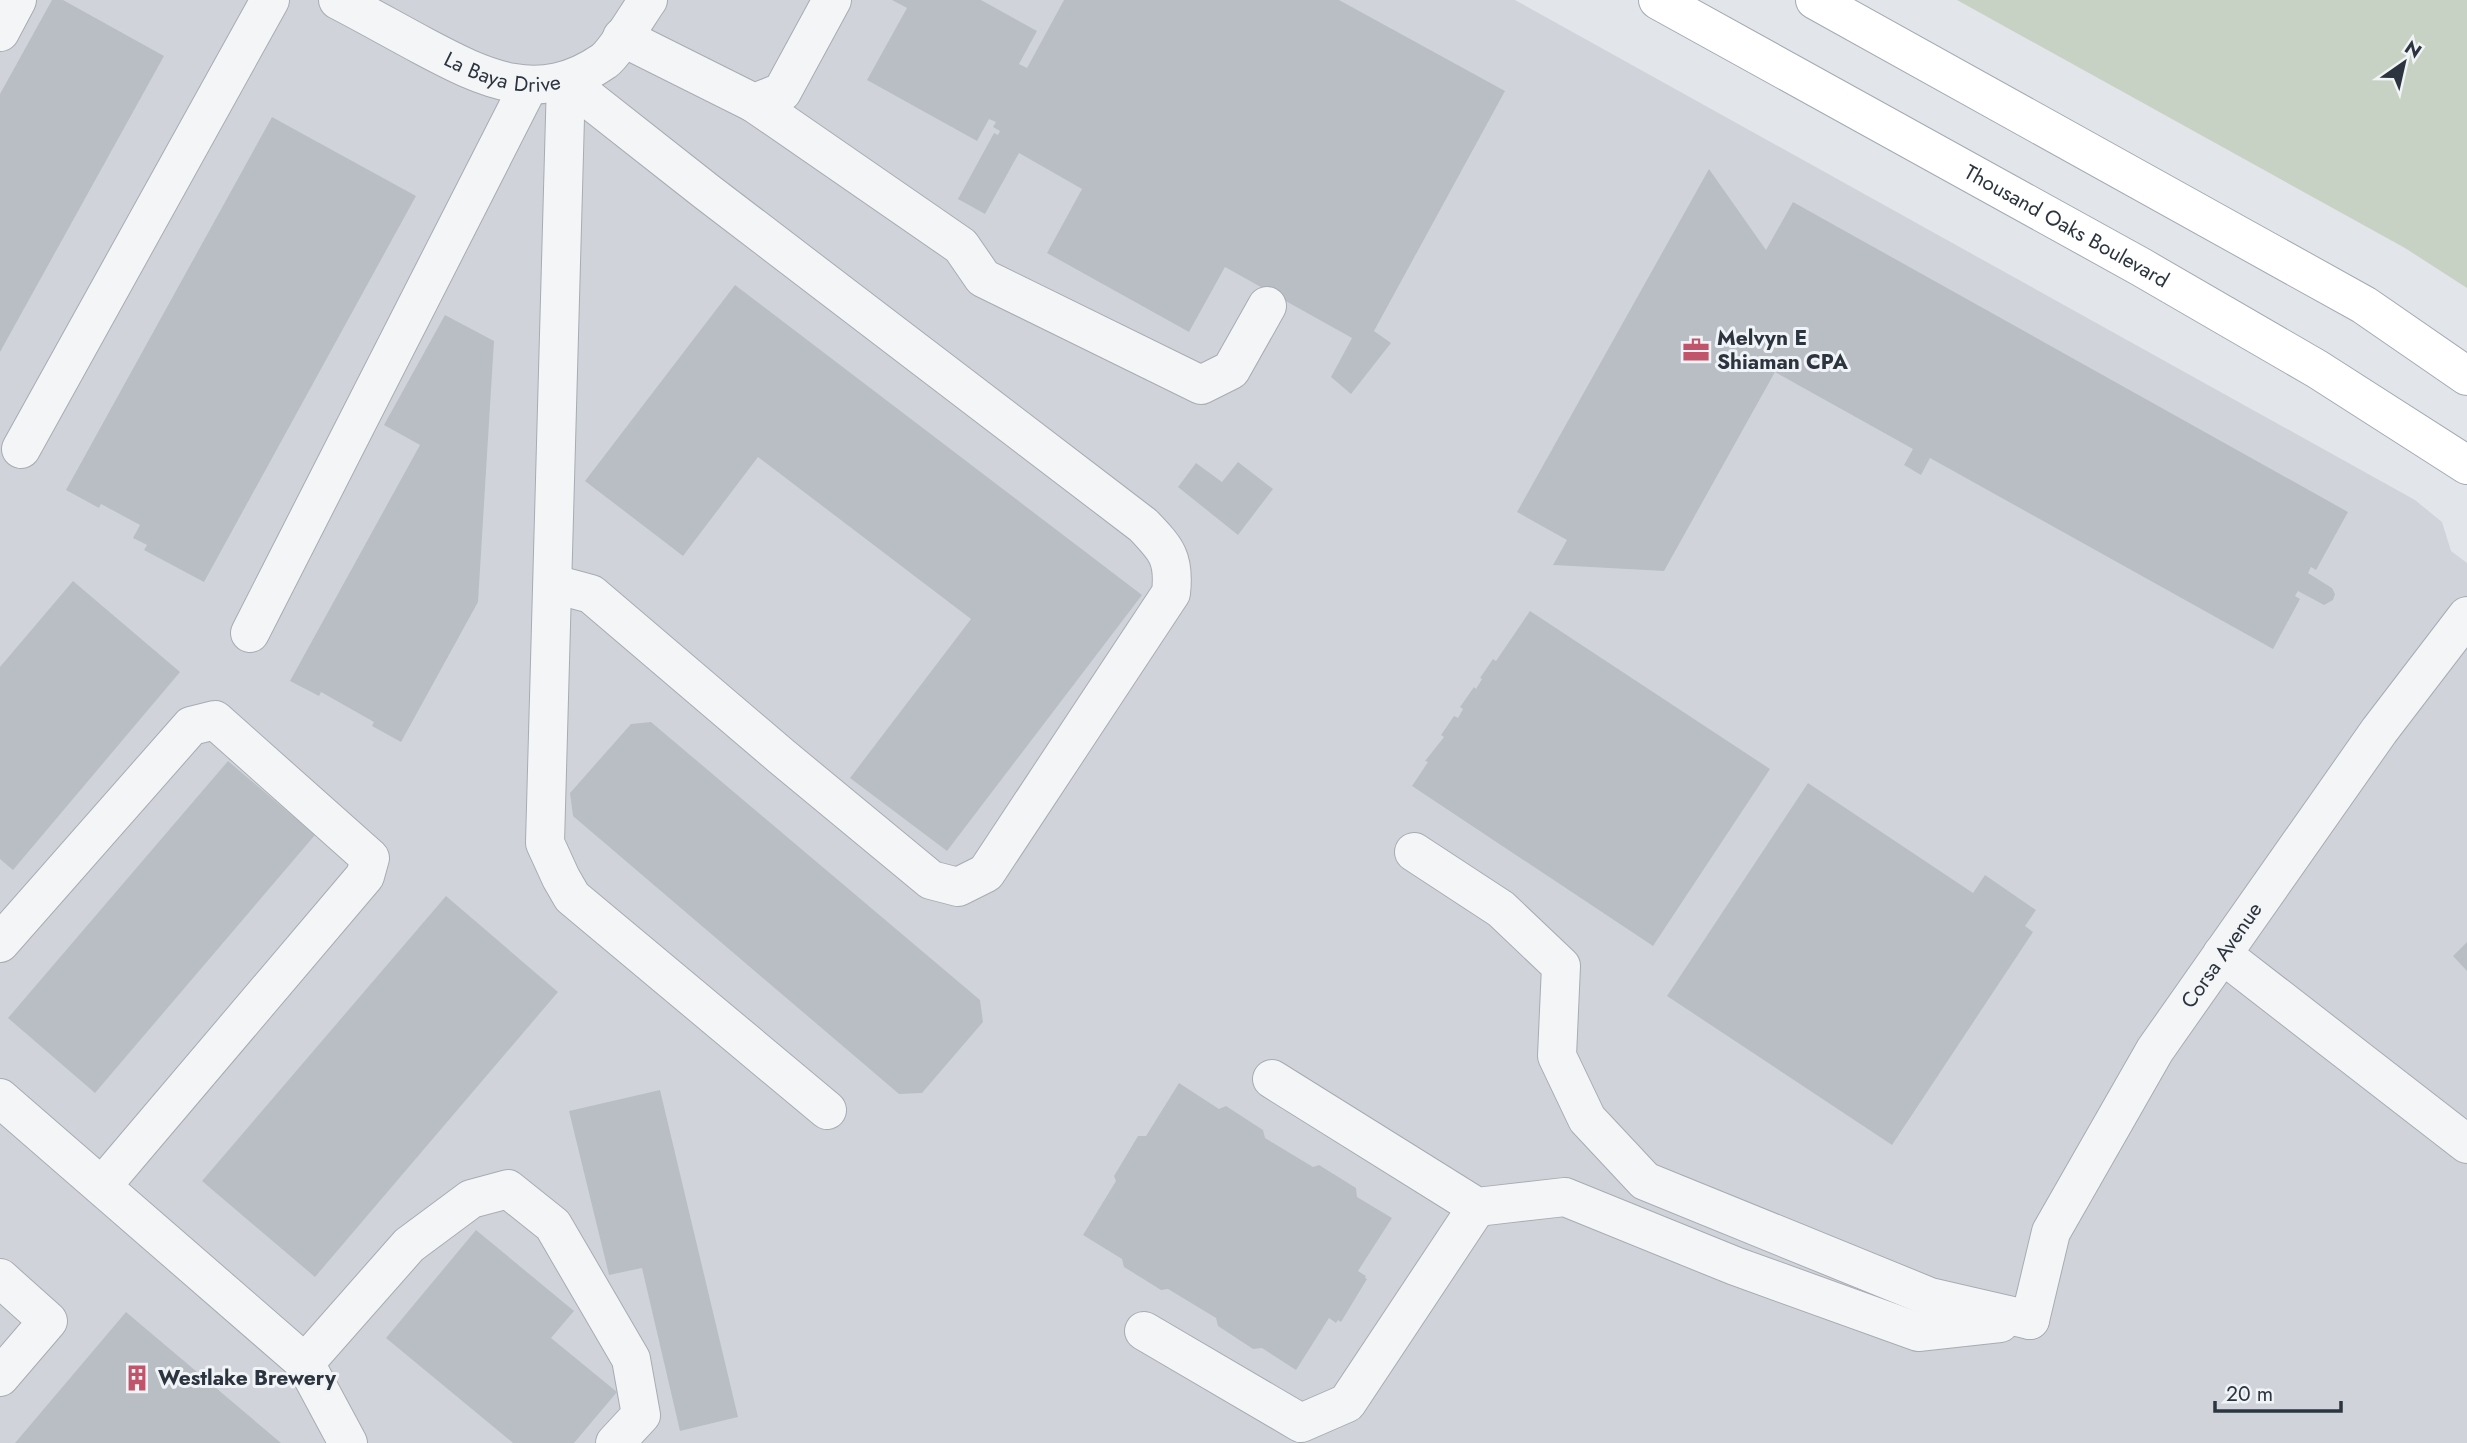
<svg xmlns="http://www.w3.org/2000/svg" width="2467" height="1443" viewBox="0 0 2467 1443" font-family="Jost,sans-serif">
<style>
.built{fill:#d0d4da}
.green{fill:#c8d2c4}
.building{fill:#b9bec5}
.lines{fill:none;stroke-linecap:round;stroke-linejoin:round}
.minor-casing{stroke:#a7acb3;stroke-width:40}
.major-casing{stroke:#a2aab3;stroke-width:40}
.minor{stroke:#f4f5f7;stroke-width:38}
.major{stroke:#fff;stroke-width:38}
.labels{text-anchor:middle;stroke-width:6;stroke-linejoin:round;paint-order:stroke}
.street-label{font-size:21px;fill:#2b343f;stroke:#f1f4f6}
.poi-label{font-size:21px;font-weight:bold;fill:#2b343f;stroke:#f1f4f6;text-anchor:start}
</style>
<rect width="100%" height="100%" fill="#e2e5e9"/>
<path class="built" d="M0 0H1515L2415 500 2442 522 2451 551 2467 563V1443H0Z"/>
<path class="green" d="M1957 0H2467V288L2405 248Z"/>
<g class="building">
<path d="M52 0H63L164 56 0 352V94Z"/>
<path d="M892 0H981L1037 31 1019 64 1027 68 1064 0H1339L1505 91 1374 331 1391 343 1351 394 1331 377 1352 338 1225 267 1189 332 1047 253 1082 189 1019 153 985 214 958 199 994 133 998 135 1000 131 993 127 996 122 989 119 977 141 867 80 907 8Z"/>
<path d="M272 117 416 196 204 582 144 550 147 545 133 538 140 525 101 504 99 508 66 490Z"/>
<path d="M1709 169 1766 250 1793 202 2348 512 2316 570 2311 567 2308 573 2332 588 2335 594 2333 600 2324 605 2298 591 2295 596 2300 599 2273 649 1930 458 1921 475 1904 465 1913 449 1775 372 1664 571 1553 565 1567 540 1517 512Z"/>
<path d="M735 285 1142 595 947 851 850 778 971 619 758 457 683 556 585 481Z"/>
<path d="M445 315 494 341 478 602 401 742 372 726 374 722 321 692 319 696 290 681 420 445 384 425Z"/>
<path d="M1238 462 1273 489 1238 535 1178 487 1196 463 1222 482Z"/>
<path d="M73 581 180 672 13 870 0 859V667Z"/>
<path d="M1530 611 1770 769 1653 946 1412 786 1428 762 1425 761 1444 737 1441 735 1454 716 1458 718 1463 709 1460 707 1474 687 1476 689 1482 679 1480 678 1493 659 1496 661Z"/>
<path d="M651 722 980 1000 983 1022 922 1093 899 1094 573 816 570 793 631 724Z"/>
<path d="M228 761 315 835 95 1093 8 1018Z"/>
<path d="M1808 783 1973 893 1985 875 2036 910 2025 926 2033 932 1892 1145 1667 996Z"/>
<path d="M446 896 558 992 315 1277 202 1181Z"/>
<path d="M2467 942V971L2453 956Z"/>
<path d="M1179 1083 1219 1109 1226 1106 1263 1130 1265 1138 1313 1167 1319 1165 1356 1188 1357 1197 1392 1218 1358 1271 1366 1276 1365 1278 1367 1279 1341 1322 1338 1320 1336 1323 1329 1318 1296 1370 1262 1348 1253 1349 1218 1326 1216 1318 1168 1289 1161 1290 1124 1267 1122 1259 1083 1235 1116 1181 1114 1176 1138 1136H1146Z"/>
<path d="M660 1090 738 1417 680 1431 642 1268 609 1275 569 1111Z"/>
<path d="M476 1230 574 1311 551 1338 617 1392 574 1443H513L386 1338Z"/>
<path d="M126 1312 281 1443H15Z"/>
</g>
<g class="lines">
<g class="minor-casing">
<g id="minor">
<path id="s1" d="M338 0C367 15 395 31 423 46 485 79 539 106 604 61 616 52 638 14 648 0"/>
<path d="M0 32 17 0"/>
<path d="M622 37 754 103 782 92 832 0"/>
<path d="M566 81 545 843 561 878 572 897 827 1110"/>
<path d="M754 103 961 246 983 278 1201 385 1231 370 1267 306"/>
<path d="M21 449 270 0"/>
<path d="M554 584 591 594 781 756 931 880 958 887 986 873 1171 593C1175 558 1166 549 1143 525L707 192 566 81"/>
<path d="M250 633 529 85"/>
<path d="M1414 852 1501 909 1561 966 1557 1056 1587 1119 1645 1181 1930 1297 2030 1320"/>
<path d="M0 943 191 726 215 720 370 858 365 876 102 1186"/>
<path d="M2222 954 2467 1144"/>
<path d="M1272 1079 1477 1207 1565 1197 1735 1266 1918 1332 2000 1323"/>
<path d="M0 1098 305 1363 348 1443"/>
<path d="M0 1278 48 1321 0 1377"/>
<path id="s2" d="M2030 1320 2051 1232 2155 1050 2379 731 2467 616"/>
<path d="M1144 1331 1301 1423 1347 1403 1477 1207"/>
<path d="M305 1363 409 1245 471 1199 508 1189 553 1225 631 1359 641 1415 615 1443"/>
</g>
</g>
<g class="major-casing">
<g id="major">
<path id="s3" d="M1658 0 2141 267 2317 369 2467 465"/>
<path d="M1815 0 2364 305 2467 376"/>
</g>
</g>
<use href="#minor" class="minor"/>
<use href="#major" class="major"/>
</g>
<defs>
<g id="office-bare" transform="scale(2.1)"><path d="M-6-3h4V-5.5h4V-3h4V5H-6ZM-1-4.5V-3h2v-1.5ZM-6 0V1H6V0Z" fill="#c1536a" stroke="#f1f4f6" stroke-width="2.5" paint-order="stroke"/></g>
<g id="building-bare" transform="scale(2.1)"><path d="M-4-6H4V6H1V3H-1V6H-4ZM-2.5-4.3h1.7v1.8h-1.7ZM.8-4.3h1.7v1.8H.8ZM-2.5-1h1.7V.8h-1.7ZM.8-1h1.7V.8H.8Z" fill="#c1536a" stroke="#f1f4f6" stroke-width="2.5" paint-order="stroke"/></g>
</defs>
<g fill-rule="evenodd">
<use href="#office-bare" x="1696" y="350"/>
<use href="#building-bare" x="137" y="1378"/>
</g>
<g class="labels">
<g class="street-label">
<text dy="7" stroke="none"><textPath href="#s1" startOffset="182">La Baya Drive</textPath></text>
<text dy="7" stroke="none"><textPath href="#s3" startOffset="467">Thousand Oaks Boulevard</textPath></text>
<text dy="7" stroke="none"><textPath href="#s2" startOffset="416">Corsa Avenue</textPath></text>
</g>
<g class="poi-label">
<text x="1717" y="345">Melvyn E<tspan x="1717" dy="24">Shiaman CPA</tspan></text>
<text x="158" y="1385">Westlake Brewery</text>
</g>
</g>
<g transform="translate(2404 63) rotate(34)" stroke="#f1f4f6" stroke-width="5" paint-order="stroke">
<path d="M0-5L12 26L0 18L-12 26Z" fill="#2b343f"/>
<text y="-10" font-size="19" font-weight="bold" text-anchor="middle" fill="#2b343f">N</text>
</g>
<path d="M2215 1401v10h126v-10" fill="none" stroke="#2b343f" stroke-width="3.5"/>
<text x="2226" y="1401" font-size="21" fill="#2b343f" stroke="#f1f4f6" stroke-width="5" paint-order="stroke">20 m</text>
</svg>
